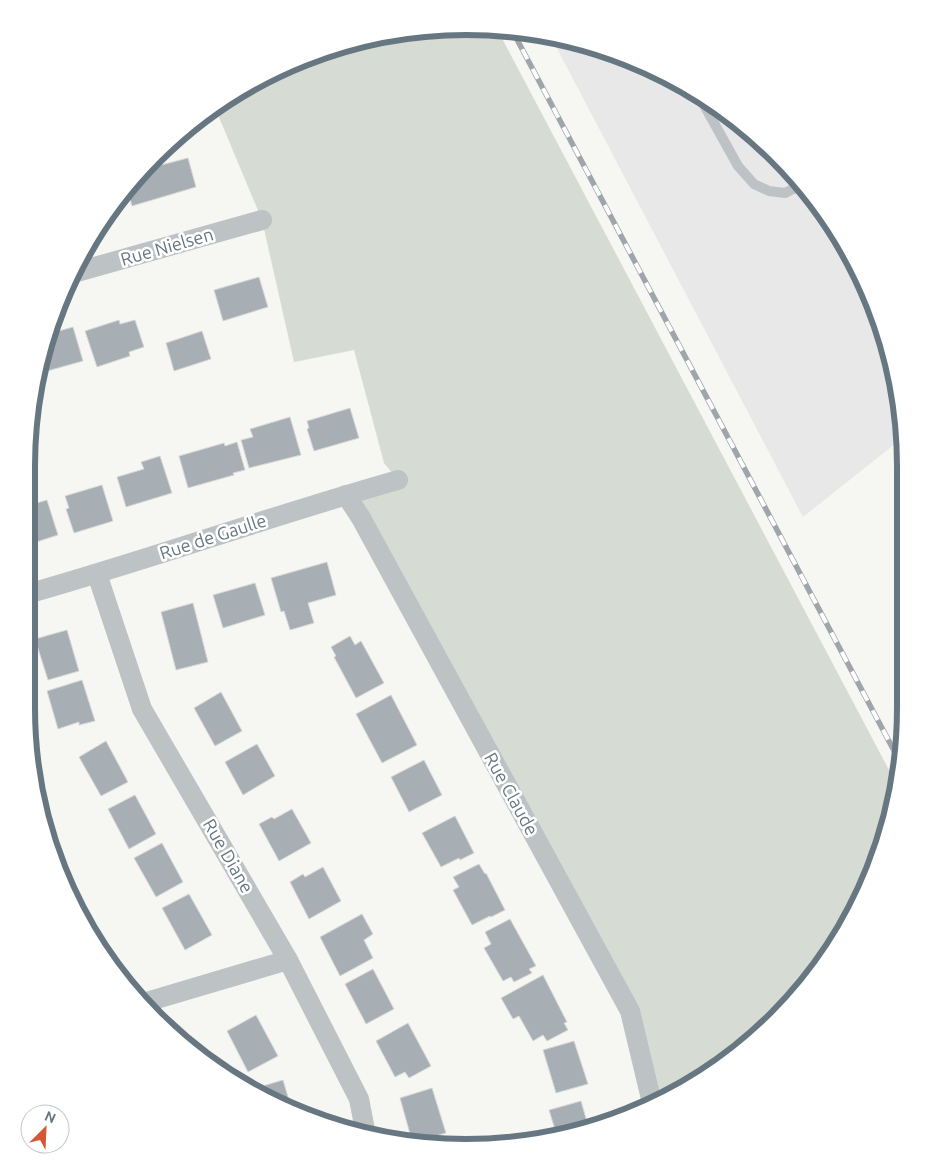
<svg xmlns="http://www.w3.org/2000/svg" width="932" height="1174" viewBox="0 0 932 1174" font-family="Ubuntu,sans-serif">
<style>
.built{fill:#e7e8e7}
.green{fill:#d6dbd3}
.building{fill:#a7afb4;stroke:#d8d8d6}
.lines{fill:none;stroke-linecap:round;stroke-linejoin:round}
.lane{stroke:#bdc2c5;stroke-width:10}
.street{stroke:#bdc2c5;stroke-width:20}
.rail-casing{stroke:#9fa6ab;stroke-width:5.5}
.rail{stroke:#fff;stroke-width:4;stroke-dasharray:11;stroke-linecap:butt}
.labels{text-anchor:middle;stroke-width:5;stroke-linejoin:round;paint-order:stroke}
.street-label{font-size:18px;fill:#677782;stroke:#fff}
.rim{fill:none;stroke:#677782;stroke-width:6}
</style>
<rect width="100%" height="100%" fill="#f6f6f3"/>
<path class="built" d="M551 37 580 41 661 72 734 117 797 176 847 246 891 352 905 436 803 517Z"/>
<path class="green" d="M496 27 898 787 897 794 872 877 815 975 756 1038 686 1089 652 1103 630 1011 346 495 398 480 384 463 354 350 294 362 262 220 216 110 246 85 325 50 409 30Z"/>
<g class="building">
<path d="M188 158 196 187 132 206 127 188 135 176 142 170Z"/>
<path d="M259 277 268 307 223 321 214 290Z"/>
<path d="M119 320 120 324 135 320 144 347 129 352 130 356 97 367 85 331Z"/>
<path d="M73 327 83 361 40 373 48 334Z"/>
<path d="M202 331 211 359 174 371 166 343Z"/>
<path d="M350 408 359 438 314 451 307 429 309 428 307 421Z"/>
<path d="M290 417 301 455 249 468 241 440 253 437 250 429Z"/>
<path d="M237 442 245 470 233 473 234 475 188 488 179 456 224 443 225 446Z"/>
<path d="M160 456 172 493 126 507 117 477 144 469 141 462Z"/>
<path d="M102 485 113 521 74 533 66 509 69 508 65 496Z"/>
<path d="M47 500 58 535 27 545V506Z"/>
<path d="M327 562 336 595 308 603 314 623 290 630 284 611 281 612 271 578Z"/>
<path d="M255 583 265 615 223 628 213 595Z"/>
<path d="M193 603 208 662 176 670 161 612Z"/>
<path d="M67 630 79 671 48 680 35 639Z"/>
<path d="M350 636 355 645 361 641 384 683 356 698 334 657 336 656 331 647Z"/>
<path d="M82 680 95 721 79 725V722L58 729 47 691Z"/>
<path d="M221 692 242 731 215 746 194 708Z"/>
<path d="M391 695 417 745 382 763 356 714Z"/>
<path d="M106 741 128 782 101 796 79 757Z"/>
<path d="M257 744 275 776 243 795 225 762Z"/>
<path d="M424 760 442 795 409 812 391 777Z"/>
<path d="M135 795 156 834 129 849 108 809Z"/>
<path d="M292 809 311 843 279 861 259 824 272 817 274 819Z"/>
<path d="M455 816 474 853 460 860 459 858 441 867 422 833Z"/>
<path d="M162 843 183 882 156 897 134 858Z"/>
<path d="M479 864 485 874 486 873 505 910 491 917 490 916 472 925 453 890 459 887 453 877Z"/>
<path d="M323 867 341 901 309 919 290 882 303 874 305 877Z"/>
<path d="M189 894 212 935 185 950 162 908Z"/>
<path d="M362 914 373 934 364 940 373 958 340 976 320 937Z"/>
<path d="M510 919 536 966 529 969 532 973 514 982 511 977 503 981 484 948 491 944 485 932Z"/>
<path d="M373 969 394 1009 366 1024 345 984Z"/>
<path d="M543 975 567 1022 564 1023 568 1030 547 1041 543 1035 533 1041 519 1016 513 1019 501 998Z"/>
<path d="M256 1015 278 1056 248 1072 227 1031Z"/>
<path d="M408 1023 431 1066 409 1078 405 1072 395 1077 376 1041Z"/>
<path d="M574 1041 588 1084 556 1093 543 1050Z"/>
<path d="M283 1080 291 1107 249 1090Z"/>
<path d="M432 1088 446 1133 418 1141H412L400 1098Z"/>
<path d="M581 1101 589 1129 580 1133 557 1136 549 1110Z"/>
<path d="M452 1139 454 1146 435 1144Z"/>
</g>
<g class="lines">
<path class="lane" d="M699 96 738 166 754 184 769 191 785 193 803 184"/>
<g class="street">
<path d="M73 273 262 220"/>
<path d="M346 495 361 518 630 1011 652 1103"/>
<path d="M97 574 142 709 288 960 359 1099 366 1135"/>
<path d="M27 594C151 559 274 515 398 480"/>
<path d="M143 1003 288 960"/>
</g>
<g class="rail-casing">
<path id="rail" d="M512 30 900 762"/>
</g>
<use href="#rail" class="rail"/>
</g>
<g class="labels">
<g class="street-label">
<text transform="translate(167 247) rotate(-16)" y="6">Rue Nielsen</text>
<text transform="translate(213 537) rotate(-18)" y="6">Rue de Gaulle</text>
<text transform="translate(511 794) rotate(61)" y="6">Rue Claude</text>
<text transform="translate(228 856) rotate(60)" y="6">Rue Diane</text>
</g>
</g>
<path d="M0 0H932V1174H0ZM466 35H466A431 431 0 0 1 897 466V708A431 431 0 0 1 466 1139H466A431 431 0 0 1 35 708V466A431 431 0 0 1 466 35Z" fill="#fff" fill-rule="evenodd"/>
<path class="rim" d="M466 35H466A431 431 0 0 1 897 466V708A431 431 0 0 1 466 1139H466A431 431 0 0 1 35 708V466A431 431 0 0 1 466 35Z"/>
<g transform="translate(45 1129) rotate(24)"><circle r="24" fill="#ffffff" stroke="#c2c9cd"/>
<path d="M0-4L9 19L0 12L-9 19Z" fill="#d65533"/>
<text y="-8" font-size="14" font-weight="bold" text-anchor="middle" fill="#677782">N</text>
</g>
</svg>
